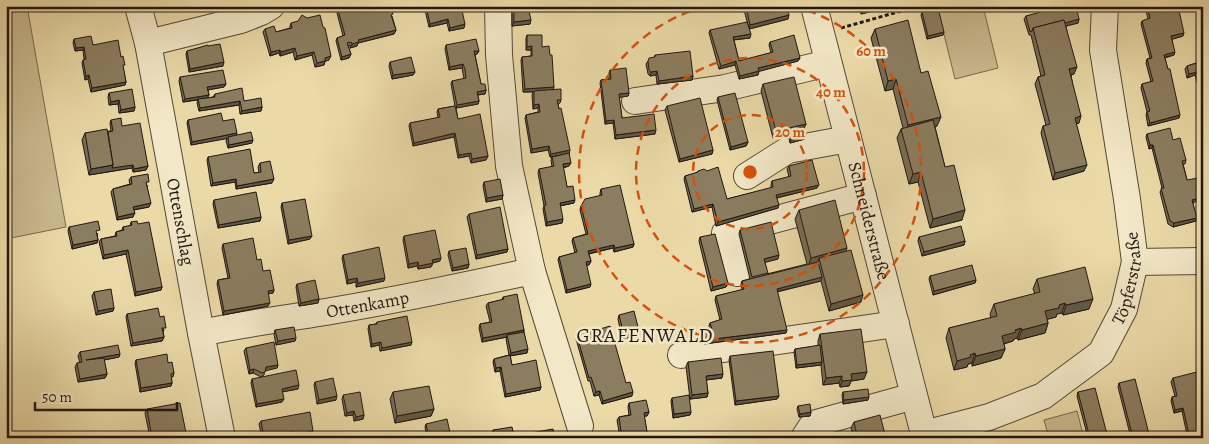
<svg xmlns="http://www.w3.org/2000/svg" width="1209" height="444" viewBox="0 0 1209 444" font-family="Alegreya,serif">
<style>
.green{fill:#c9b98e;stroke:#766850}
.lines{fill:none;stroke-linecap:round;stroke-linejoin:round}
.minor-casing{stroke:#544838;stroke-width:28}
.path{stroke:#221812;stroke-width:3;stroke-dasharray:4 2.5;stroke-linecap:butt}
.minor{stroke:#f2e7c6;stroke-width:26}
.wall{fill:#786c53;stroke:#221812}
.shaded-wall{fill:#615843;stroke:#221812}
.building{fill:#8b7d60;stroke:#221812}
.ring{fill:none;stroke:#d4520d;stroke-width:2.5;stroke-dasharray:9 6}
.labels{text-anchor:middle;stroke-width:5;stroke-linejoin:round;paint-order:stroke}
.street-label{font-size:18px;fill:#221812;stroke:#f2e7c6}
.quarter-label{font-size:20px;letter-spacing:1px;fill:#221812;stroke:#f2e7c6}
.centre{fill:#d4520d;stroke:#f2e7c6;stroke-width:2.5}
.ring-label{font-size:15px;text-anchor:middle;font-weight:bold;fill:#d4520d;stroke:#f2e7c6;stroke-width:5;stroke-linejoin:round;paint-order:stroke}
</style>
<rect width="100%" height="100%" fill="#ebdaa8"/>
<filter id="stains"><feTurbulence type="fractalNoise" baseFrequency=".004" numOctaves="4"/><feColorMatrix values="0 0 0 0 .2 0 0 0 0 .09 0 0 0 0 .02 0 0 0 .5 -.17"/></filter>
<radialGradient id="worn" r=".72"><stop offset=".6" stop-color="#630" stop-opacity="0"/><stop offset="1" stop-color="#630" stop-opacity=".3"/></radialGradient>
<g class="green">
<path d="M6 6H27L66 227 6 239Z"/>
<path d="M947 6H983L998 68 955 79 938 10 947 8Z"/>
<path d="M1077 411 1084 438H1049L1044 420Z"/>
</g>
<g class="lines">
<g class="minor-casing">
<g id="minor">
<path id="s1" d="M138 6 148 43 201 333 222 438"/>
<path d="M498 6 499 55 509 166 532 271 580 426"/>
<path id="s2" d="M814 6 925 438"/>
<path d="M148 43 241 20 261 12 271 6"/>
<path d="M635 101 725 88 828 63"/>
<path d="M747 176 788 150 848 139"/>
<path d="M1135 262 1203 261"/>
<path d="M737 273 725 233 863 196"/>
<path id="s3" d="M201 333C246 323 292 318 337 310 403 299 468 285 532 271"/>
<path d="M681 355 896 324"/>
<path id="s4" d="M924 434 989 417 1043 396 1101 353 1124 309 1135 262 1127 199 1103 50 1105 6"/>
<path d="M804 438 813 424 914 396"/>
</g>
</g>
<path class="path" d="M841 28 919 6"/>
<use href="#minor" class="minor"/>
</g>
<g class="wall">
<path d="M424 6H461L464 28 449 31 447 23 429 27Z"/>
<path d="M515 6H531L528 7 530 24 512 26V11L514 8 515 7Z"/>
<path d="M743 6H787L788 19 749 29Z"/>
<path d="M859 6H886L885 8 861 14Z"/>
<path d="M1145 6H1178L1183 36 1172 39 1174 55 1165 58 1179 118 1148 126 1146 115 1147 112 1141 88 1142 84 1151 82 1146 63 1147 59 1150 58 1141 24 1142 21 1148 19Z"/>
<path d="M338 10 392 16 396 30 394 34 358 43 357 46 350 48V45L348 46 351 54 349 58 341 60 336 41 337 38 343 36 337 13Z"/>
<path d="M922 12 944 32 943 35 927 39 921 15Z"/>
<path d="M1026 16 1079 19 1078 23 1066 26 1074 74 1071 75 1079 123 1076 124 1084 171 1053 180 1041 133 1043 126 1046 125 1035 84 1038 77 1041 76 1031 35H1029L1024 19Z"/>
<path d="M291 23 329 60 325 61 324 65 315 67 312 55 295 60 293 52 280 56 279 53 270 56 263 32 265 29 276 32 290 28V26Z"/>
<path d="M875 29 921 73 937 126 935 127 945 167 962 220 930 228 918 182 909 184 897 138 901 129 903 128 893 89 885 91 871 38Z"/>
<path d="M710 30 750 38 734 40 739 61 771 53 769 45 770 42 800 58 798 61 759 71 758 75 739 79 735 65 719 69 709 33Z"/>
<path d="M527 35 542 47 553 90 561 100 560 103 558 104 569 153V166L563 168 567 187 574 203 560 206 562 223 546 226 543 209 544 206 538 173 539 169 552 167 551 160 552 157H550L548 150 531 153 525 118 526 115 538 112V108L533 109 532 95 533 92H523L521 60 522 57 531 56V50H526V38Z"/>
<path d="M74 39 93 45 123 68 126 82 125 85 91 92 88 79 85 80 82 63 83 60 84 59 83 50 75 51 73 43Z"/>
<path d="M446 45 479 51 477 54 475 55 481 84 486 90 485 94 478 95 479 101 478 104 456 108 458 119 488 156 486 160 471 163 469 156 458 158 454 137 413 146 409 126 410 123 438 118 437 112 438 109 455 106 451 84 452 81 464 79 462 68 449 70 445 49Z"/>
<path d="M208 46 223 66 189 72 186 54 187 51Z"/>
<path d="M655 55 693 76 692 80 657 84 656 75 650 76 648 74 646 64 648 61 654 58Z"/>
<path d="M1203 61V92L1200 93 1195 75 1187 78 1185 69 1187 66Z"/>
<path d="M390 62 415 72 413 75 392 79 389 66Z"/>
<path d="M610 70 629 93 628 96 619 97 622 118 655 134 615 139 613 123 605 124 600 83 601 80 609 79V73Z"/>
<path d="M180 77 226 84 224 87 208 90 209 95 207 98 213 97 215 94 244 101 262 107 261 111 240 114 239 105 199 111 197 103 198 100 183 102 179 81Z"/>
<path d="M763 84 806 124 804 127 806 135 805 139 790 143 788 134 773 138 761 91Z"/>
<path d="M109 93 135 107 134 111 119 113 118 104 109 105 108 97Z"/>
<path d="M718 97 748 142 746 146 730 150 717 100Z"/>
<path d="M667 106 713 150 712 154 679 162 665 110Z"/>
<path d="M111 120 122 126 148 166 146 170 133 172 132 168 89 175 82 140 85 133 111 131 110 123Z"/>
<path d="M188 120 223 121 236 135 252 143 228 148 226 141 227 138 191 145 187 123Z"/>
<path d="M1147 134 1173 140 1186 160 1185 164H1183L1193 203 1196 221 1173 227 1168 224 1160 192 1162 188 1152 148 1149 149 1146 137Z"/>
<path d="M208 157 254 173H259L258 167 260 163 272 183 236 189 235 182 211 186 207 160Z"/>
<path d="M789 166 817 188 777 198 778 208 716 226 712 207 692 212 684 179 685 176 697 173 698 171 727 199 771 188V185L772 181 789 177 787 169Z"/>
<path d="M131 177 148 186H147L149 207 134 210 133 217 117 220 111 192 113 189 130 184 129 180Z"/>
<path d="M484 182 503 195 502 199 486 202 483 186Z"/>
<path d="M601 189 634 244 633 247 614 252 613 248 589 254 591 261 589 265H586L590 287 566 293 558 260 559 257 575 253 572 241 573 238 586 234 580 210 581 206 600 196V193Z"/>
<path d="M214 200 261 217 260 221 218 228 213 204Z"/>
<path d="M282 203 310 239 288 244 281 207Z"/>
<path d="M799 210 846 251 861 302 829 311 821 281 777 292 786 333 704 344 702 335 703 332 710 330 709 326 710 323 720 320 715 300 716 296 742 290 741 284 742 281 750 279 739 234 740 230 778 259 765 262 767 274 807 264 795 219Z"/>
<path d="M469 214 508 249 507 252 476 259 467 217Z"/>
<path d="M131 222 138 224 162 287 161 290 135 296 126 254 103 259 99 242 101 239 115 236 116 232 122 230 123 227 130 226Z"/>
<path d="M69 227 98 234H97L98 240 97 243 72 249 68 231Z"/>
<path d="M404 236 440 261 433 263 431 267 418 269 417 266 408 268 403 240Z"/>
<path d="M700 237 728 283 726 287 711 291 699 241Z"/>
<path d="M919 237 965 241 964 245 922 256 918 241Z"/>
<path d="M223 244 257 260 263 271 274 290 273 293 268 294V306L223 315 217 284 218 280 228 278 222 248Z"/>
<path d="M449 251 469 264 468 268 452 271 448 255Z"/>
<path d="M343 255 384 281 356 287V282L347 284 342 258Z"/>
<path d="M930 276 976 280 975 283 933 295 929 279Z"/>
<path d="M1037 279 1089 309 1063 315 1062 313 1057 314 1056 317 1047 319 1048 323 1045 333 1018 340 1017 338 1014 339 1013 341 1004 344 1005 349 1001 358 972 366V363L968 364 967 367 954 370 946 338 949 328 991 318 990 314 994 304 1035 294 1033 289Z"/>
<path d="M297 284 319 299 318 303 299 306 296 287Z"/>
<path d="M94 292 114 308 113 311 96 315 92 296Z"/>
<path d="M503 297 524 330V332L527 353 510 356 512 365 541 387 540 390 505 397 500 371 495 372 493 362 494 359 509 355 506 339 507 337 482 342 479 328 480 324 490 322 486 306 488 303 502 300Z"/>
<path d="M127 314 160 317 164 331H163L164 337 162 341 131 346 126 317Z"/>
<path d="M619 315 638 335 622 339 618 319Z"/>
<path d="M377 322 411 345 380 351 379 345 371 347 368 329 369 325 376 324Z"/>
<path d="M275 330 296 338 295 341 276 345 274 334Z"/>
<path d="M820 334 864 379 851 381 849 386 840 387 839 383 823 385 821 365 796 368 794 352 795 349 818 346V341Z"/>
<path d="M577 336 626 383 632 396 602 404 599 395 594 396 590 381H588L576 339Z"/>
<path d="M246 348 278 365 277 368 265 370 264 375 261 377 253 373 249 374 244 351Z"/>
<path d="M80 352 120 354 119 357 104 360 107 374 105 378 78 382 75 367 77 363H80L78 356Z"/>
<path d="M730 356 779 396 777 399 735 405 729 360Z"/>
<path d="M136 360 168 363 174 373 173 377H171L172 383 171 386 140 392 135 363Z"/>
<path d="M688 362 722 378 706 380 708 393 707 397 690 399 686 366Z"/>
<path d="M1173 378 1203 438H1181L1182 436 1187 435 1182 411 1174 413 1171 401 1172 397 1175 396 1171 382Z"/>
<path d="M252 379 298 389 282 392V402L256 407 251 383Z"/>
<path d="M315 382 336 400 317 404 314 385Z"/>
<path d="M1119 383 1150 438H1131L1118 387Z"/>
<path d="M393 392 434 409 431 416 395 423 390 399Z"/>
<path d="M843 392 868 400 843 404 842 395Z"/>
<path d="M1078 392 1108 438H1088L1077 396Z"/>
<path d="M343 396 364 415 363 419 354 421 353 415 345 416 342 399Z"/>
<path d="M672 398 691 412 690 415 673 418 671 401Z"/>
<path d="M629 403 649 412 647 416H644L648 438H620L617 420 619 417 629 415 628 407Z"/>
<path d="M798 406 811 412 810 416 799 417 797 409Z"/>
<path d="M147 409 187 438H150L145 413Z"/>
<path d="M261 421 312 435 296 438H293L292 435 290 436 291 438H262L259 424Z"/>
<path d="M854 422 886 438H837L838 434 851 436H853L851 428Z"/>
<path d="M426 424 451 437 450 438H427L425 427Z"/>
<path d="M493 430 514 436 555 438H493L492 434Z"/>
</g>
<g class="shaded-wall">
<path d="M73 6H91L72 10Z"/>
<path d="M621 6H630L629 8 620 9Z"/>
<path d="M880 6H886L885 8 861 14 863 11Z"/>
<path d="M789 15 788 19 749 29 750 25Z"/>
<path d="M448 19 447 23 429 27 430 24Z"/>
<path d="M1079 19 1078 23 1035 34 1034 31Z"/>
<path d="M531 20 530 24 512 26 514 22Z"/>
<path d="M465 24 464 28 449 31 450 28Z"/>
<path d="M396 30 394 34 358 43 357 46 350 48 352 44 358 40Z"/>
<path d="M944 32 943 35 927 39 928 36Z"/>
<path d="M1184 33 1183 36 1170 40 1171 36Z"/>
<path d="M751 34 750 38 731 40 733 37Z"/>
<path d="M532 46 531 50H526L527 47Z"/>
<path d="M84 47 83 50 75 51 76 48Z"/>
<path d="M295 48 293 52 280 56 281 52Z"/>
<path d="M280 50 279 53 270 56 271 52Z"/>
<path d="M474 51H479L477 54 473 55Z"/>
<path d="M314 52 312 55 295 60 297 56Z"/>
<path d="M1175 52 1174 55 1162 58 1164 55Z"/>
<path d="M351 54 349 58 341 60 342 57Z"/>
<path d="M331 56 329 60 323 62 325 58Z"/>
<path d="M800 58 798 61 757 72 758 68Z"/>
<path d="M325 61 324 65 315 67 317 63Z"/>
<path d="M736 61 735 65 719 69 721 66Z"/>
<path d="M224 62 223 66 189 72 190 69Z"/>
<path d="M463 64 462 68 449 70 450 67Z"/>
<path d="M1077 67 1074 74 1067 76 1069 69Z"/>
<path d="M657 71 656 75 650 76 651 72Z"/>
<path d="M759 71 758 75 739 79 740 76Z"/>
<path d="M415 72 413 75 392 79 393 75Z"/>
<path d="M1197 72 1195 75 1187 78 1189 74Z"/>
<path d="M89 75 88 79 85 80 86 76Z"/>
<path d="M693 76 692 80 657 84 659 81Z"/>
<path d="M896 79 893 89 885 91 888 81Z"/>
<path d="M126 82 125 85 91 92 92 88Z"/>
<path d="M226 84 224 87 206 90 207 87Z"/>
<path d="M554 87 553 91 523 92 525 89Z"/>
<path d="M486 90 485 94 476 95 477 92Z"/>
<path d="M629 93 628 96 617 98 619 94Z"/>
<path d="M209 95 207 98 183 102 185 99Z"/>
<path d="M119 100 118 104 109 105 111 102Z"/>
<path d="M240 101 239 105 199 111 200 108Z"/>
<path d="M479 101 478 104 456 108 457 105Z"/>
<path d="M539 104 538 108 533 109 534 105Z"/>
<path d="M135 107 134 111 119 113 121 110Z"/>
<path d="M262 107 261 111 240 114 242 111Z"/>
<path d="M1180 115 1179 118 1148 126 1150 123Z"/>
<path d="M1081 116 1079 123 1072 125 1075 118Z"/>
<path d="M941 117 937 126 905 135 908 125Z"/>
<path d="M614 120 613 123 605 124 606 121Z"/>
<path d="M806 124 803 131H789L788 134 773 138 776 131Z"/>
<path d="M656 130 655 134 615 139 616 135Z"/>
<path d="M237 133 236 137 191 145 192 142Z"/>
<path d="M455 133 454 137 413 146 414 143Z"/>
<path d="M806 135 805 139 790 143 791 139Z"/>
<path d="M253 140 252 143 228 148 229 145Z"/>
<path d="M748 142 746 146 730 150 731 147Z"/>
<path d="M1150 145H1153L1152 148 1149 149Z"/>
<path d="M549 146 548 150 531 153 532 149Z"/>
<path d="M570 150 569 154 550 157 551 154Z"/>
<path d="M713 150 712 154 679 162 680 159Z"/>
<path d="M471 153 469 156 458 158 459 155Z"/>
<path d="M488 156 486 160 471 163 472 159Z"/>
<path d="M571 163 569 166 561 168 563 164Z"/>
<path d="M113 165H133L132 168 89 175 91 169Z"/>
<path d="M1087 165 1084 171 1053 180 1055 173Z"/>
<path d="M148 166 146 170 133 172 134 169Z"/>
<path d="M921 172 918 182 909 184 913 174Z"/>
<path d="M236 179 235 182 211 186 213 183Z"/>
<path d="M274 179 272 183 236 189 237 186Z"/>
<path d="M819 185 817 188 775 198 776 195Z"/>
<path d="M503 195 502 199 486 202 487 198Z"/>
<path d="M1203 197V200L1191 203 1192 200Z"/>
<path d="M575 200 574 203 558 206 560 203Z"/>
<path d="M151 203 149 207 132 210 133 207Z"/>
<path d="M713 204 712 207 692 212 694 209Z"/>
<path d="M779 205 778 208 716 226 718 222Z"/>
<path d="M965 210 962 220 930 228 933 219Z"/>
<path d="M135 213 133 217 117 220 118 217Z"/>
<path d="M261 217 260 221 218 228 219 225Z"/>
<path d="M1197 218 1196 221 1173 227 1174 223Z"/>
<path d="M563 219 562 223 546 226 547 222Z"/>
<path d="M312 236 310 239 288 244 289 240Z"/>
<path d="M98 240 97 243 72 249 73 245Z"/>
<path d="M965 241 964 245 922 256 924 252Z"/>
<path d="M634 244 633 247 614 252 615 248Z"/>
<path d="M614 245 613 248 587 254 588 251Z"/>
<path d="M847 248 844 258H819L817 265 808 267 811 258Z"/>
<path d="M508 249 507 252 476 259 477 255Z"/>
<path d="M128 250 126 254 103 259 104 255Z"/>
<path d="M779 255 778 259 763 263 764 259Z"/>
<path d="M441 258 440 261 431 263 432 260Z"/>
<path d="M591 261 589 265 584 266 586 262Z"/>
<path d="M418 262 417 266 408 268 409 264Z"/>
<path d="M433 263 431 267 418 269 419 266Z"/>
<path d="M469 264 468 268 452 271 453 268Z"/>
<path d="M822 277 821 281 775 292 777 289Z"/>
<path d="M357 278 356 282 347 284 348 280Z"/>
<path d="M385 278 384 281 356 287 358 283Z"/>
<path d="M976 280 975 283 933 295 934 291Z"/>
<path d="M728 283 726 287 711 291 713 287Z"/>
<path d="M591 284 590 287 566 293 567 290Z"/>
<path d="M162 287 161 290 135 296 136 292Z"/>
<path d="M274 290 273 293 266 294 268 291Z"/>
<path d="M863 295 861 302 829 311 831 304Z"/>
<path d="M319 299 318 303 299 306 301 303Z"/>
<path d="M1093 299 1089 309 1063 315 1066 305Z"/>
<path d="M270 303 268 306 223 315 224 311Z"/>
<path d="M1065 303 1062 313 1057 314 1056 317 1042 321 1045 311 1059 305Z"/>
<path d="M114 308 113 311 96 315 98 311Z"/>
<path d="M1048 323 1045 333 1018 340 1022 330Z"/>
<path d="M1021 328 1017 338 1014 339 1013 341 998 345 1002 336Z"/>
<path d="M524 330 523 333 507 335V337L482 342 483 338Z"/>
<path d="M787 330 786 333 704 344 706 340Z"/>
<path d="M639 331 638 335 622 339 624 335Z"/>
<path d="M164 337 162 341 131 346 133 343Z"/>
<path d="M296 338 295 341 276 345 278 341Z"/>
<path d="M381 342 379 345 371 347 372 344Z"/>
<path d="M412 342 411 345 380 351 382 348Z"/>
<path d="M528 349 527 353 509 356 511 353Z"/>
<path d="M1005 349 1001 358 972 366 976 356Z"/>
<path d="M975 353 972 363 968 364 967 367 954 370 957 361 970 355Z"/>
<path d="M120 354 119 357 85 364 86 360Z"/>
<path d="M822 362 821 365 796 368 797 365Z"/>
<path d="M278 365 277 368 265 371 266 367Z"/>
<path d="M501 367 500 371 495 372 496 368Z"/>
<path d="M254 369 253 373 249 374 250 370Z"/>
<path d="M867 372 864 379 851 381 849 386 840 387 842 381 851 374Z"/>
<path d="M107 374 105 378 78 382 80 379Z"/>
<path d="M723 374 722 378 705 380 706 376Z"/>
<path d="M842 376 839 383 823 385 826 378Z"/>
<path d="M172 383 171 386 140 392 141 388Z"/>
<path d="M299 385 298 389 281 392 282 389Z"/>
<path d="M541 387 540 390 505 397 506 394Z"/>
<path d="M600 391 599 395 594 396 596 392Z"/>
<path d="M633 392 632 396 602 404 603 401Z"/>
<path d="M708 393 707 397 690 399 692 395Z"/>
<path d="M337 396 336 400 317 404 319 400Z"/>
<path d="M779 396 777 399 735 405 736 401Z"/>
<path d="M869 397 868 400 843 404 844 400Z"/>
<path d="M284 399 282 402 256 407 257 404Z"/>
<path d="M1183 408 1182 411 1174 413 1175 410Z"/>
<path d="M434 409 431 416 395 423 397 416Z"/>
<path d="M354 411 353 415 345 416 347 413Z"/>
<path d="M649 412 647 416H643L644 413Z"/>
<path d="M691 412 690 415 673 418 674 414Z"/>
<path d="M811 412 810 416 799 417 800 414Z"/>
<path d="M364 415 363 419 354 421 356 417Z"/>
<path d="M313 431 312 435 293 438 294 435Z"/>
<path d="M290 432H294L292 435 288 436Z"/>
</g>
<g class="building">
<path d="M352 6H391L393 14 391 15 396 30 358 40 359 42 352 44 351 42 347 43 351 54 342 57 337 38 345 35 338 10Z"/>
<path d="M426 6H461L465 24 450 28 448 19 430 24Z"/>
<path d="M517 6H528L531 20 514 22V8Z"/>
<path d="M746 6H787L789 15 750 25Z"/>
<path d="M862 6H880L863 11Z"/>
<path d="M1063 6H1076L1079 19 1065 23 1064 20 1033 28 1032 31 1030 32 1026 16Z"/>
<path d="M1147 6H1178L1184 33 1171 36 1175 52 1164 55 1168 69H1170L1180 115 1150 123 1147 112 1150 111 1142 84 1153 81 1147 59 1152 58 1142 21 1150 18Z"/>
<path d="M938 8 944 32 928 36 922 12Z"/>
<path d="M302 15 307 18 320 15 323 27 325 28 331 56 325 58V61L317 63 314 52 297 56 295 48 281 52 280 50 271 52 265 29 274 26 276 32 292 28 291 23 298 21Z"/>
<path d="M908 20 921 73 928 71 941 117 908 125 896 79 888 81 875 29Z"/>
<path d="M1064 20 1077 67 1069 69 1081 116 1075 118 1087 165 1055 173 1043 126 1050 124 1038 77 1045 75 1033 28Z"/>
<path d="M747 22 751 34 733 37 739 61 773 52 770 42 794 35 800 58 758 68 759 71 740 76 736 61 721 66 710 30Z"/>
<path d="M527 35H542V47L549 46 550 55H552L554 87 525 89 522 57 532 56V46L527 47Z"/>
<path d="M91 36 93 45 118 40 121 57 123 56 125 65H123L126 82 92 88 89 75 86 76 83 60 86 59 84 47 76 48 74 39Z"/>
<path d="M476 39 479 51H474L481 84H485L486 90 477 92 479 101 457 105 452 81 466 78 465 69 463 64 450 67 446 45Z"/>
<path d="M220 44 224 62 190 69 187 51 208 45V46Z"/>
<path d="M690 51 693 76 659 81 657 71 651 72 649 70 648 61 649 58 655 57V55Z"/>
<path d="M411 57 415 72 393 75 390 62Z"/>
<path d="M1203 61V89H1201L1197 72 1189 74 1187 66Z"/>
<path d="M626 68 629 93 619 94 622 118 654 114 656 130 616 135 614 120 606 121 601 80 611 79 610 70Z"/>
<path d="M223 70 226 84 207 87 209 95 185 99 180 77Z"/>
<path d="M794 77 806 124 776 131 763 84Z"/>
<path d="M242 88 244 101 261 98 262 107 242 111 240 101 200 108 198 99 215 97V94Z"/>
<path d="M132 89 135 107 121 110 119 100 111 102 109 93Z"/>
<path d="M561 89V100H557L559 109 561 108 570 150 551 154 549 146 532 149 526 115 540 112 539 104 534 105V91Z"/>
<path d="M735 93 748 142 731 147 718 97Z"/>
<path d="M700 98 713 150 680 159 667 106Z"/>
<path d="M455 106 458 119 480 114 488 156 472 159 471 153 459 155 455 133 414 143 410 123 440 117 438 109Z"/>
<path d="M221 113 223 121 234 119 237 133 192 142 188 120Z"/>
<path d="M121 118 122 126 140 123 148 166 134 169 133 165 112 168 113 165 108 132 113 131 111 120Z"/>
<path d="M933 120 945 167 954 165 965 210 933 219 921 172 913 174 901 129Z"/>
<path d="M804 127 806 135 791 139 789 131Z"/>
<path d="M1170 128 1173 140 1180 138 1186 160 1182 161 1187 180 1203 177V197L1192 200 1197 218 1174 223 1170 221 1161 188H1164L1153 145H1150L1147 134Z"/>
<path d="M107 129 113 165 91 169 85 133Z"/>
<path d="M251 132 253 140 229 145 228 137Z"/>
<path d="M250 149 254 173 261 172 260 163 270 161 274 179 237 186 236 179 213 183 208 157Z"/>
<path d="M569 153 571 163 563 164 567 187 573 186 575 200 560 203 563 219 547 222 544 206 546 205 539 169 554 166 552 157Z"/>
<path d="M812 160 819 185 776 195 779 205 718 222 713 204 694 209 685 176 698 172V171L704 169 707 171 718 167 727 199 773 187 772 181 791 176 789 166Z"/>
<path d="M148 174 149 182H146L151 203 133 207 135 213 118 217 113 189 132 184 131 177Z"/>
<path d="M500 179 503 195 487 198 484 182Z"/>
<path d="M620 185 634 244 615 248 614 245 588 251 591 261 586 262 591 284 567 290 559 257 577 252 573 238 588 234 581 206 585 199 602 195 601 189Z"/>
<path d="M256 192 261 217 219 225 214 200Z"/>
<path d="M305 199 312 236 289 240 282 203Z"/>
<path d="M835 200 847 248 811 258 799 210Z"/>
<path d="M500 207 508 249 477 255 469 214Z"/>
<path d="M98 221 100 230 96 231 98 240 73 245 69 227Z"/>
<path d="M137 221 138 224 149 222 162 287 136 292 128 250 104 255 101 239 117 236 116 232 124 230 123 227 132 225 131 222Z"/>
<path d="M771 222 779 255 764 259 768 273 752 277 740 230Z"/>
<path d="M961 226 965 241 924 252 919 237Z"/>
<path d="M435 230 441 258 432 260 433 263 419 266 418 262 409 264 404 236Z"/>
<path d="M715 234 728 283 713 287 700 237Z"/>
<path d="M253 238 257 260 261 259 263 271 270 270 274 290 268 291 270 303 224 311 218 280 230 278 223 244Z"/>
<path d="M379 247 385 278 358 283 357 278 348 280 343 255Z"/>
<path d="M466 248 469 264 453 268 449 251Z"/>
<path d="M851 250 863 295 831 304 819 258Z"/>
<path d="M818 262 822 277 777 289 787 330 706 340 703 332 712 329 710 323 722 319 716 296 744 289 742 281Z"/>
<path d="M972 265 976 280 934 291 930 276Z"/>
<path d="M1085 267 1093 299 1066 305 1065 303 1059 305V308L1045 311 1048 323 1022 330 1021 328 1015 330 1016 332 1002 336 1005 349 976 356 975 353 970 355 971 357 957 361 949 328 997 316 994 304 1040 292 1037 279Z"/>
<path d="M315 280 319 299 301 303 297 284Z"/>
<path d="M111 289 114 308 98 311 94 292Z"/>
<path d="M517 294 524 330 483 338 480 324 492 322 488 303 504 299 503 297Z"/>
<path d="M158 308 160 317 164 316 166 328H162L164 337 133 343 127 314Z"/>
<path d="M634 311 639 331 624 335 619 315Z"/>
<path d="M407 316 412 342 382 348 381 342 372 344 369 325 377 324V322Z"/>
<path d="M610 326 626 383 630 382 633 392 603 401 600 391 596 392 591 377 589 378 577 336Z"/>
<path d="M294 327 296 338 278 341 275 330Z"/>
<path d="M861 329 867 372 851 374 852 380 842 381V376L826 378 820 334Z"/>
<path d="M524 332 528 349 511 353 507 335Z"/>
<path d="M274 342 278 365 266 367 265 372 262 373 254 369 250 370 246 348Z"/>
<path d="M118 345 120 354 86 360 104 358 107 374 80 379 77 363 82 362 80 352Z"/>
<path d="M820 345 822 362 797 365 795 349Z"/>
<path d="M773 351 779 396 736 401 730 356Z"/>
<path d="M167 354 168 363 172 362 174 373 171 374 172 383 141 388 136 360Z"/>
<path d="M510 355 512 365 536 360 541 387 506 394 501 367 496 368 494 359Z"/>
<path d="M721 358 723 374 706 376 708 393 692 395 688 362Z"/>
<path d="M296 370 299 385 282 389 284 399 257 404 252 379Z"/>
<path d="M1197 372 1200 383 1203 382V438H1182V436L1189 434 1183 408 1175 410 1172 397 1177 396 1173 378Z"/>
<path d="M333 378 337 396 319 400 315 382Z"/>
<path d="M1135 379 1150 438H1133L1119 383Z"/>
<path d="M429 386 434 409 397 416 393 392Z"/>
<path d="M1095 388 1108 438H1090L1078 392Z"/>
<path d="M868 389 869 397 844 400 843 392Z"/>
<path d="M360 392 364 415 356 417 354 411 347 413 343 395Z"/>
<path d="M689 395 691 412 674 414 672 398Z"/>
<path d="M646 400 649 412 644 413 648 438H622L619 417 631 415 629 403Z"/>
<path d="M180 403 187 438H152L147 409Z"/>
<path d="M810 404 811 412 800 414 798 406Z"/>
<path d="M310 412 313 431 294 435V432H290L291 438H264L261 421Z"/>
<path d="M880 415 886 438H839L838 434 845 433 851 436 857 435 854 422Z"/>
<path d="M447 419 451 437 444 438H429L426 424Z"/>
<path d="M512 427 514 436 553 429 555 438H495L493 430Z"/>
</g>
<g class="ring">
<circle cx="750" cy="172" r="57"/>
<circle cx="750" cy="172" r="114"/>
<path d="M793 6A171 171 0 1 1 707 6"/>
</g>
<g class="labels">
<g class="street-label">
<text dy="6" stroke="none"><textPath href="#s1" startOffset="220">Ottenschlag</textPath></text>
<text dy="6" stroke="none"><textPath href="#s2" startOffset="222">Schneiderstraße</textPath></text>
<text dy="6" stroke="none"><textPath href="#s4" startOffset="278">Töpferstraße</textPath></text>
<text dy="6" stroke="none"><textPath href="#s3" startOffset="169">Ottenkamp</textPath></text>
</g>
<g class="quarter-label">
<text x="645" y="342">GRAFENWALD</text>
</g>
</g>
<circle cx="750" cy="172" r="8" class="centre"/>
<g class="ring-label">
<text x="871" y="56">60 m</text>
<text x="831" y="97">40 m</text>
<text x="790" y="137">20 m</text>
</g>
<rect width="1209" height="444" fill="none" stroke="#ebdaa8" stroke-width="25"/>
<rect x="8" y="8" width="1194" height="429" fill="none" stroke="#221812" stroke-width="2.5"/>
<rect x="12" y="12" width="1184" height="419" fill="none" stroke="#221812"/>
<path d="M35 402v8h142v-8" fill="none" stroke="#221812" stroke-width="2.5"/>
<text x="42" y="402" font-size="15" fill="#221812" stroke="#f2e7c6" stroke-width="4" paint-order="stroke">50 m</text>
<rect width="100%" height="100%" filter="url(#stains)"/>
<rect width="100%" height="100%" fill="url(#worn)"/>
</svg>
